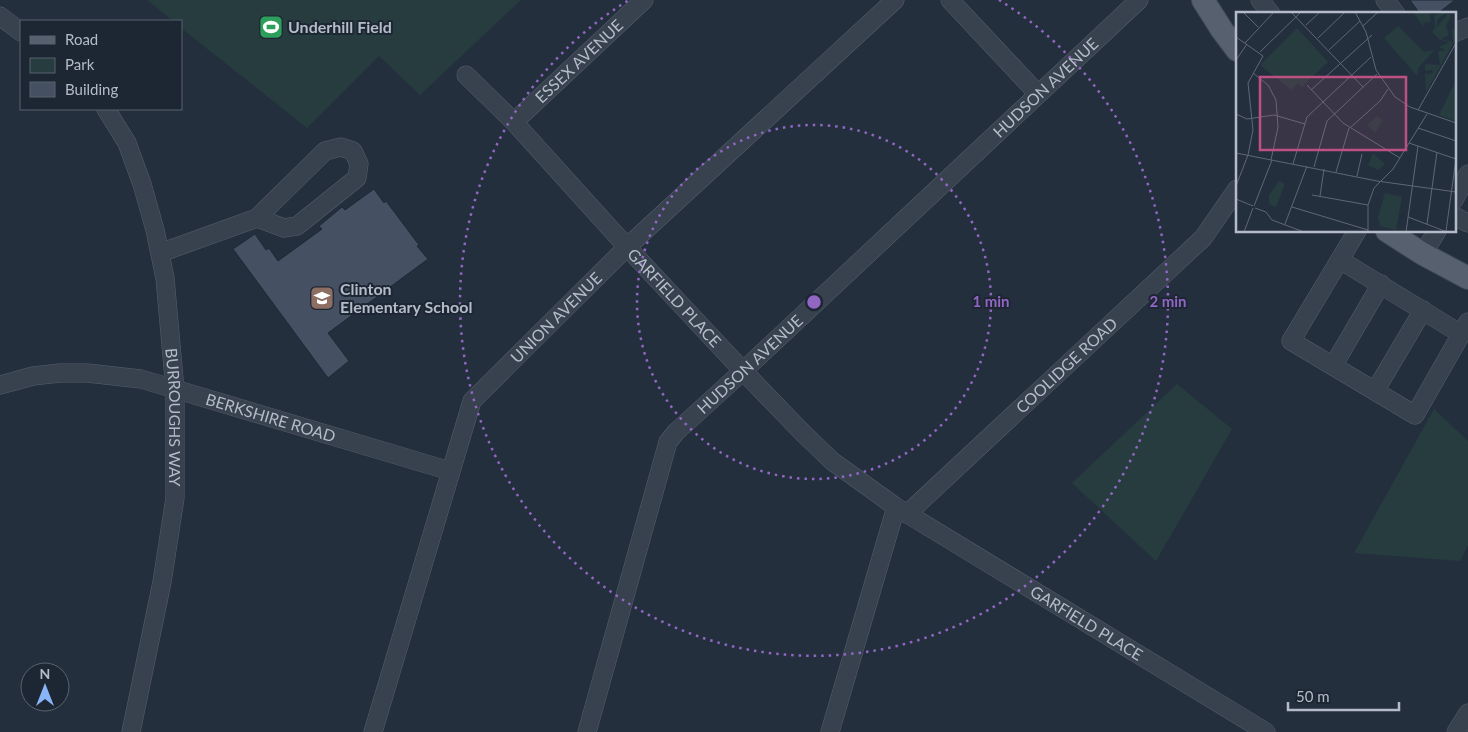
<svg xmlns="http://www.w3.org/2000/svg" width="1468" height="732" viewBox="0 0 1468 732" font-family="Lato,sans-serif">
<style>
.green{fill:#263c3f}
.building{fill:#455162;stroke:#1f2835}
.lines{fill:none;stroke-linecap:round;stroke-linejoin:round}
.minor-casing{stroke:#565f6c;stroke-width:19}
.major-casing{stroke:#414a57;stroke-width:24}
.minor{stroke:#38414e;stroke-width:18}
.major{stroke:#56606e;stroke-width:22}
.ring{fill:none;stroke:#9266c3;stroke-width:2.5;stroke-dasharray:2.5 5}
.labels{text-anchor:middle;stroke-width:4;stroke-linejoin:round;paint-order:stroke}
.poi-label{font-size:16px;font-weight:bold;fill:#b4bcc9;stroke:#1d2633;text-anchor:start}
.street-label{font-size:16px;fill:#b4bcc9;stroke:#1d2633}
.inset-road{fill:none;stroke:#5e6776;stroke-width:1}
.view{fill:#bd5182;fill-opacity:0.15;stroke:#bd5182;stroke-width:2.5}
.inset-edge{fill:none;stroke:#b4bcc9;stroke-width:2.5}
.centre{fill:#9266c3;stroke:#1d2633;stroke-width:2.5}
.ring-label{font-size:15px;text-anchor:middle;font-weight:bold;fill:#9266c3;stroke:#1d2633;stroke-width:4;stroke-linejoin:round;paint-order:stroke}
</style>
<rect width="100%" height="100%" fill="#242f3e"/>
<g class="green">
<path d="M147 0H521L420 95 379 56 307 128 181 28V21H173Z"/>
<path d="M1177 384 1232 429 1156 561 1072 483Z"/>
<path d="M1434 409 1468 441V545L1460 561 1354 553Z"/>
</g>
<g class="building">
<path d="M1410 0H1455L1437 14H1420Z"/>
<path d="M374 189 384 203 386 201 419 245 417 246 428 259 328 333 349 361 328 378 233 249 255 234 266 250 269 248 278 261 322 229 319 226 342 207 345 210Z"/>
</g>
<g class="lines">
<g class="minor-casing">
<g id="minor">
<path d="M950 0 1038 94"/>
<path d="M1260 0 1271 14"/>
<path d="M1385 0 1396 14"/>
<path d="M0 16 21 32"/>
<path d="M1454 33 1468 27"/>
<path id="s1" d="M466 75 514 122 627 247 743 371 802 432 832 461 896 507 1266 732"/>
<path id="s2" d="M106 109 127 143 142 184 155 230 165 278 175 390V498L162 582 131 732"/>
<path id="s3" d="M514 122 644 0"/>
<path d="M1454 200 1468 174"/>
<path d="M1454 216 1468 223"/>
<path d="M1357 231 1291 341 1415 415 1468 322"/>
<path d="M160 253 257 218 325 151 341 147 353 151 359 164 357 178 297 226 284 228 257 218"/>
<path d="M1423 254 1437 231"/>
<path d="M1340 260 1461 334"/>
<path d="M1333 366 1381 284"/>
<path id="s4" d="M0 385 33 376 60 373H87L141 379 450 471"/>
<path d="M1375 391 1423 310"/>
<path id="s5" d="M907 514 1203 238 1237 189"/>
<path id="s6" d="M373 732 472 401 627 247 895 0"/>
<path id="s7" d="M587 732 668 442 676 432 743 371 1139 0"/>
<path d="M830 732 896 507"/>
<path d="M1456 732 1468 713"/>
</g>
</g>
<g class="major-casing">
<g id="major">
<path d="M1203 0 1222 30 1237 50"/>
<path d="M1387 231 1423 254 1468 278"/>
</g>
</g>
<use href="#minor" class="minor"/>
<use href="#major" class="major"/>
</g>
<g class="ring">
<circle cx="814" cy="302" r="177"/>
<path d="M999 0A354 354 0 1 1 629 0"/>
</g>
<defs>
<g id="stadium-square" transform="scale(1.25)"><rect x="-9" y="-9" width="18" height="18" rx="4" fill="#2e9e5b" stroke="#1d2633"/><path d="M0-5a6.5 5 0 1 0 0 10a6.5 5 0 1 0 0-10ZM-3.5-1.8h7v3.6h-7Z" fill="#fff"/></g>
<g id="school-square" transform="scale(1.25)"><rect x="-9" y="-9" width="18" height="18" rx="4" fill="#8d6e63" stroke="#1d2633"/><path d="M0-5L7-2L0 1L-7-2ZM-4 1L0 2.5L4 1V4Q0 6-4 4Z" fill="#fff"/></g>
</defs>
<g fill-rule="evenodd">
<use href="#stadium-square" x="271" y="27"/>
<use href="#school-square" x="322" y="298"/>
</g>
<g class="labels">
<g class="poi-label">
<text x="288" y="33">Underhill Field</text>
<text x="340" y="295">Clinton<tspan x="340" dy="18">Elementary School</tspan></text>
</g>
<g class="street-label">
<text dy="6" stroke="none"><textPath href="#s3" startOffset="89">ESSEX AVENUE</textPath></text>
<text dy="6" stroke="none"><textPath href="#s7" startOffset="819">HUDSON AVENUE</textPath></text>
<text dy="6" stroke="none"><textPath href="#s1" startOffset="305">GARFIELD PLACE</textPath></text>
<text dy="6" stroke="none"><textPath href="#s6" startOffset="464">UNION AVENUE</textPath></text>
<text dy="6" stroke="none"><textPath href="#s7" startOffset="414">HUDSON AVENUE</textPath></text>
<text dy="6" stroke="none"><textPath href="#s5" startOffset="218">COOLIDGE ROAD</textPath></text>
<text dy="6" stroke="none"><textPath href="#s2" startOffset="320">BURROUGHS WAY</textPath></text>
<text dy="6" stroke="none"><textPath href="#s4" startOffset="278">BERKSHIRE ROAD</textPath></text>
<text dy="6" stroke="none"><textPath href="#s1" startOffset="834">GARFIELD PLACE</textPath></text>
</g>
</g>
<g transform="translate(1236 12)">
<rect width="220" height="220" fill="#242f3e"/>
<path d="M177 0H194L195 10 187 11 189 17ZM211 0 202 7 200 16 212 1 215 4 210 14 213 23 205 27 217 30 216 18 220 15V26L190 80 189 62 197 61 196 58 189 59V52L204 53 202 39 210 38 203 35 213 30 204 28 196 20 199 16 198 3ZM162 14 188 40 198 38 183 55 181 64 148 26ZM61 16 92 50 66 75 62 71 55 78 24 53ZM220 68V106L218 109 203 103ZM141 104 147 108 139 121 131 113ZM137 141 149 152 142 158 132 153ZM43 169 49 172 40 195 33 192V183ZM149 181 166 185 160 218 144 214 142 205Z" fill="#263c3f"/>
<path class="inset-road" d="M7 0 22 15M55 0 127 75M119 0 130 20 140 58 159 85 174 95 220 111M70 13 84 0M127 14 142 0M0 25 27 44 12 71 17 118 12 143 0 174M82 26 109 0M9 31 38 0M93 38 124 9M24 40 65 0M0 48 11 32M17 61 32 73 40 88 42 115 35 148M71 73 107 111 164 146M75 78 136 23M182 98 220 31M0 102 11 107 38 103 69 112M114 116 144 89 152 77M182 116 220 129M173 131 220 147M0 141 141 169 220 180M57 152 71 105 135 45M78 155 91 109 141 62M100 160 113 116M121 164 126 142M76 183 132 193M84 184 88 157M0 187 17 194M18 194 36 148M56 195 132 218M19 196 30 200 36 208 68 220M172 205 211 220M49 212 71 154M191 212 201 140M210 219 220 147M8 220 17 196M132 220V193L138 176 157 157 191 102M170 220 182 134"/>
<path class="view" d="M24 65H170V138H24Z"/>
<rect width="220" height="220" class="inset-edge"/>
</g>
<circle cx="814" cy="302" r="8" class="centre"/>
<g class="ring-label">
<text x="991" y="307">1 min</text>
<text x="1168" y="307">2 min</text>
</g>
<rect x="20" y="20" width="162" height="90" fill="#1d2633" stroke="#59626f"/>
<rect x="30" y="36" width="25" height="8" fill="#56606e" stroke="#59626f"/>
<text x="65" y="45" font-size="15" fill="#b4bcc9">Road</text>
<rect x="30" y="58" width="25" height="15" fill="#263c3f" stroke="#59626f"/>
<text x="65" y="70" font-size="15" fill="#b4bcc9">Park</text>
<rect x="30" y="82" width="25" height="15" fill="#455162" stroke="#59626f"/>
<text x="65" y="95" font-size="15" fill="#b4bcc9">Building</text>
<g transform="translate(45 687)"><circle r="24" fill="#1d2633" stroke="#59626f"/>
<path d="M0-4L9 19L0 12L-9 19Z" fill="#8ab4f8"/>
<text y="-8" font-size="14" font-weight="bold" text-anchor="middle" fill="#b4bcc9">N</text>
</g>
<path d="M1288 702v8h111v-8" fill="none" stroke="#b4bcc9" stroke-width="2.5"/>
<text x="1296" y="702" font-size="15" fill="#b4bcc9" stroke="#1d2633" stroke-width="4" paint-order="stroke">50 m</text>
</svg>
